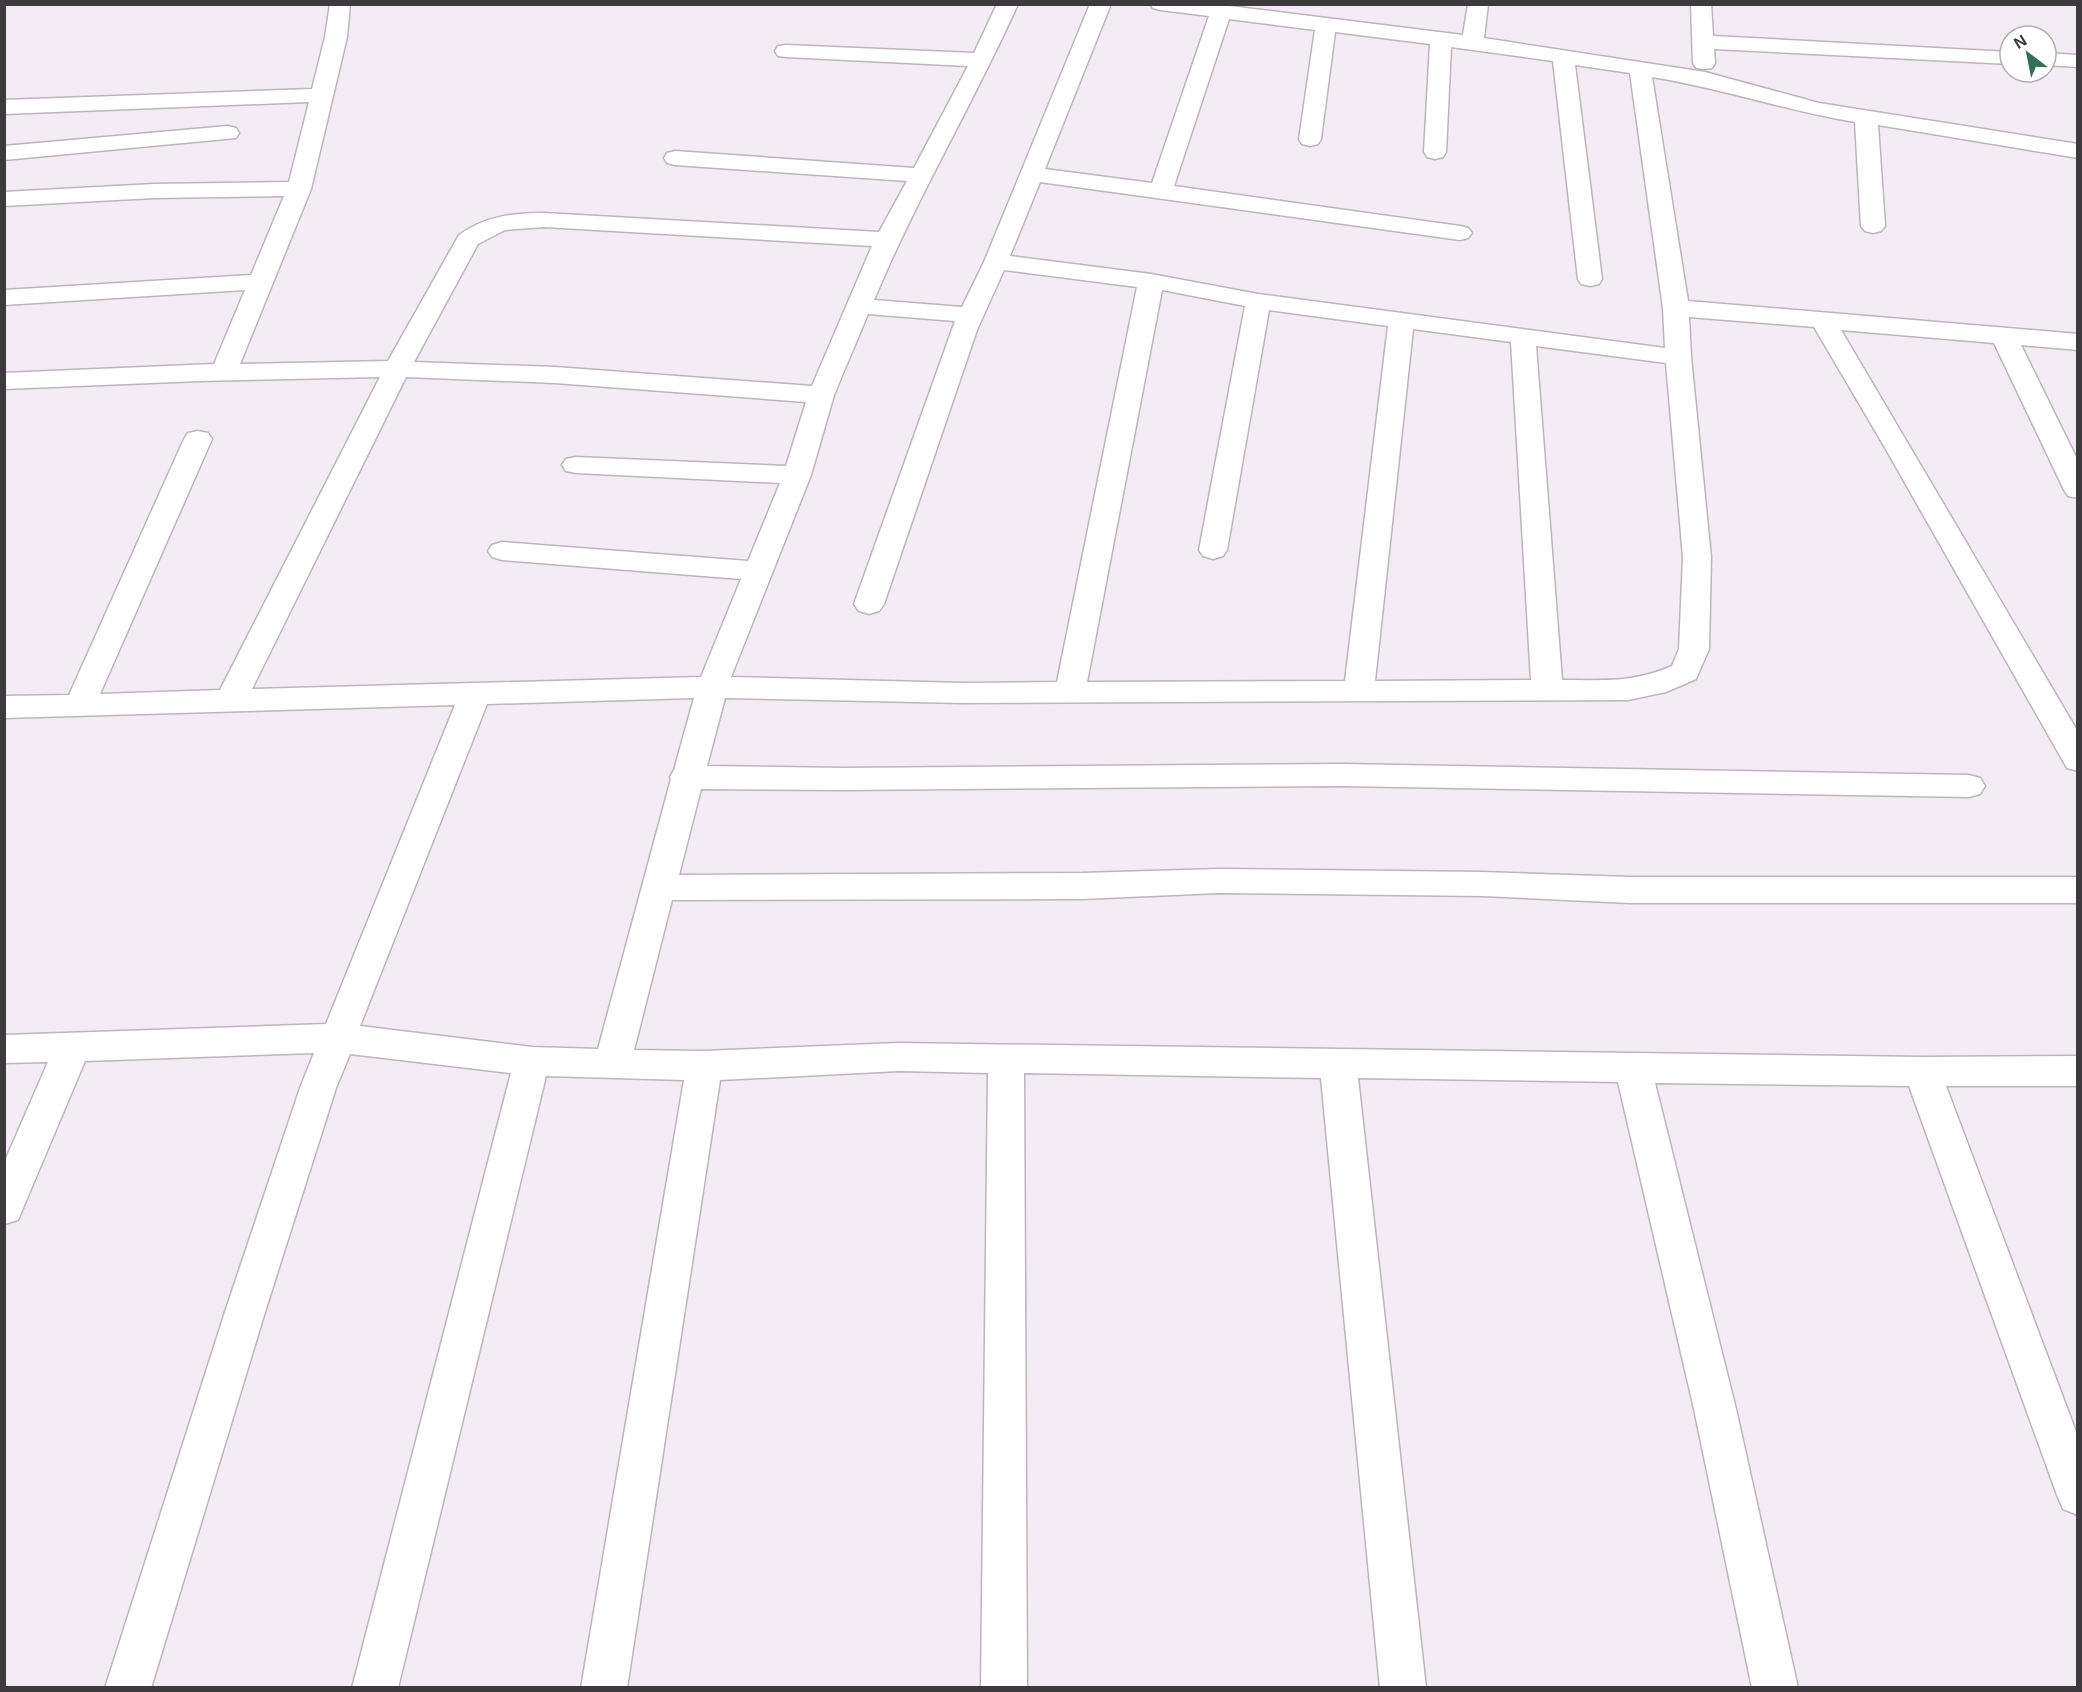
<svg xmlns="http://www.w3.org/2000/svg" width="2082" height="1692" viewBox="0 0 2082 1692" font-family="Helvetica,sans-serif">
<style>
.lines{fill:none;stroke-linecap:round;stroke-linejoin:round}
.street-casing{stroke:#bdb4bd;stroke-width:3}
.street{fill:#fff;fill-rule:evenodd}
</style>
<rect width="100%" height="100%" fill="#f4ecf4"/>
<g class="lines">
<g class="street-casing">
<g id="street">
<path d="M330 4H350L347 37 311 189 240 364 388 361 459 235C485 216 514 213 544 213L879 232 907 181 675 165 667 163 664 158 667 153 675 151 914 168 968 66 786 57 778 56 775 51 778 46 786 45 974 53 997 4H1018C973 104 916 199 874 300L962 307 984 262 1090 4H1111L1045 169 1152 183 1209 16 1160 10 1153 8 1150 4 1221 5 1463 35 1468 4H1488L1484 38 1705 72 1819 103 2078 144V158L1878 125 1885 226 1881 231 1873 233 1865 231 1861 226 1855 122C1787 111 1721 88 1652 77L1688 301 2078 334V350L2021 345 2078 461V498L2068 496 2064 490 1994 343 1841 330 2078 732V771L2067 768 1884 446 1814 327 1689 317 1691 357 1711 557 1709 649 1696 679 1666 692 1628 700 963 703 725 698 707 766 844 768 1342 764 1969 775 1980 778 1985 786 1980 794 1969 797 1342 786 844 790 701 789 679 875 1082 873 1219 869 1482 872 1630 877H2078V903H1630L1482 896 1219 893 1082 899 672 900 634 1050 704 1051 899 1043 1922 1057 2078 1056V1086H1946L2078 1437V1515L2063 1509 2057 1495 1909 1086 1655 1083 1736 1409 1798 1688H1752L1694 1409 1618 1082 1358 1078 1426 1688H1380L1321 1078 1024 1073 1027 1688H981L988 1073 899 1071 720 1080 627 1688H581L684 1080 546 1076 398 1688H352L511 1073 350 1054 336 1088 265 1312 151 1688H105L225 1312 300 1088 314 1053 85 1061 18 1220 4 1224V1163L48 1062 4 1063V1035L326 1024 455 705 4 718V696L69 695 184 439 188 433 198 431 208 433 212 439 100 694 220 690 380 377 200 381 4 389V373L214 364 245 290 4 305V290L251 275 284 196 154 198 4 206V192L154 184 289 182 309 102 4 114V100L312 89 325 37ZM1229 19 1315 30 1299 139 1302 144 1310 146 1318 144 1321 139 1335 32 1430 44 1424 152 1427 157 1435 159 1443 157 1446 152 1451 47 1553 61 1578 279 1581 284 1590 286 1599 284 1602 279 1575 65 1630 73 1663 308 1665 348 1258 294 1151 274 1010 256 1040 182 1460 240 1468 238 1472 233 1468 228 1460 226 1174 186ZM544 227 872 246 812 386 555 367 414 362 478 244 505 230ZM1004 270 1137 287 1057 682 963 683 731 677 811 475 834 395 868 314 955 321 854 604 859 611 869 614 879 611 884 604 977 330ZM1162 290 1245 306 1199 550 1203 556 1213 559 1223 556 1227 550 1269 310 1388 326 1345 681 1087 682ZM1413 329 1511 342 1531 680 1375 681ZM1536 346 1666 363 1683 557 1679 649 1672 666C1633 683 1604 680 1562 680ZM406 377 555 383 806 402 786 466 576 457 566 459 562 465 566 471 576 473 780 483 748 561 502 542 492 545 488 551 492 557 502 560 741 579 701 677 252 689ZM694 698 674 770 670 777 671 779 598 1049 532 1047 360 1026 487 704Z"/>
<path d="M1691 4H1711L1713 36 2010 52V64L1714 49 1715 63 1712 68 1704 69 1696 68 1693 63Z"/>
<path d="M2046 53 2078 55V67L2046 65Z"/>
<path d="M228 126 236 128 239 133 236 138 4 160V146Z"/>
</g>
</g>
<use href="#street" class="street"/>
</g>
<rect width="2082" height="1692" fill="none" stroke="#3d3a3d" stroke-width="12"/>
<g transform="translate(2028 54) rotate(328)"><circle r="28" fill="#ffffff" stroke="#b1b0b1" stroke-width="1.5"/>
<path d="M0-4.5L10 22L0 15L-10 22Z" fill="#376f56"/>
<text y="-9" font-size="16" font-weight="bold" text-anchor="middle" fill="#3d3a3d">N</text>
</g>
</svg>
